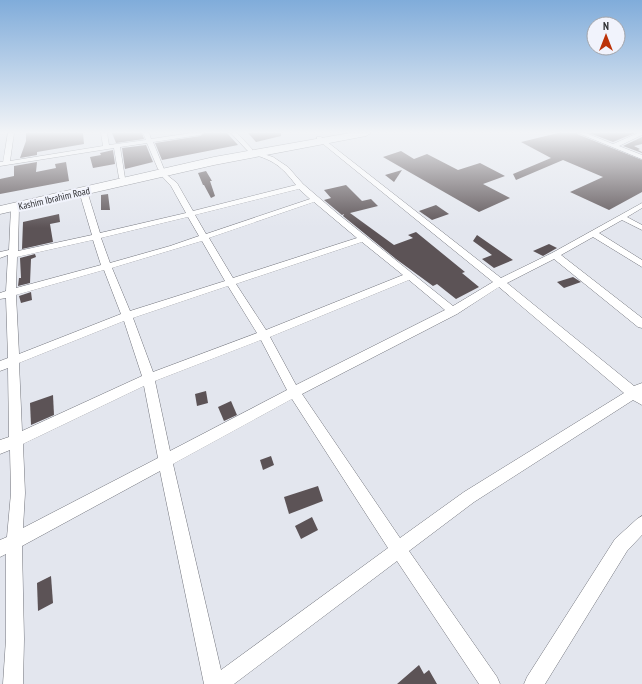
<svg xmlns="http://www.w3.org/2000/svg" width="642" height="684" viewBox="0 0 642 684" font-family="'PT Sans Narrow',sans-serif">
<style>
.building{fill:#5c5356}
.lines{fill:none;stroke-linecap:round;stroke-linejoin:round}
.street-casing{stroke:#73757d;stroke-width:1}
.highway-casing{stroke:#73757d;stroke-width:1}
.street{fill:#fff;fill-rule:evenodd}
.highway{fill:#fff;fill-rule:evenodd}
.labels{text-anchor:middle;stroke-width:4;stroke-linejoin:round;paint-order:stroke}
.far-street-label{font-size:10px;fill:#2e2f32;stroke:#f1f3fc}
</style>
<rect width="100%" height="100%" fill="#e3e6ee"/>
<g class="building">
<path d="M26 133H83L84 144 37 152V155L20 158 26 141Z"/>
<path d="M112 133H142L144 139 116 143Z"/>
<path d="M204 133H227L238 145 162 160 155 143 200 136Z"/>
<path d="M248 133H281V136L256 142Z"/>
<path d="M558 133H577V134L642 160V192L609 210 570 192 603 177 563 160 516 180 513 174 551 158 521 142Z"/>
<path d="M589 133H635L613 142Z"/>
<path d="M642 137V144L634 146 640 149 638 150 642 152V153L623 146Z"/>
<path d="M146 145 153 162 125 169 122 148Z"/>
<path d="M113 150 115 164 93 168 90 157 101 155 100 153Z"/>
<path d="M401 151 414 159 427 154 458 170 480 163 505 176 483 184 510 198 479 212 383 157Z"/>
<path d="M37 162 36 172 56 168 55 164 66 162 69 181 0 194V179L14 176V166Z"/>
<path d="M402 170 394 182 385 175Z"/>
<path d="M206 171 212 181H210L215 196 211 198 204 185H203L198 173Z"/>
<path d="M346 185 362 201 371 199 378 206 350 213 394 245 413 238 408 235 416 232 465 272 462 273 479 287 456 299 437 284 433 286 396 259 343 216 344 214 342 215 324 200 331 198 324 190Z"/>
<path d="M108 194 110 210H101V195Z"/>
<path d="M436 205 449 214 432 220 419 211Z"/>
<path d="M59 214 60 222 50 224 53 242 22 249 23 222Z"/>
<path d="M477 235 513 260 494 268 482 259 492 255 473 241Z"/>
<path d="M549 244 557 248 543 256 533 251Z"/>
<path d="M35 254 36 257 31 259 30 283 18 286 19 278H21L20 258Z"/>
<path d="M573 277 581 282 564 288 557 282Z"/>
<path d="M31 292 32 300 21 303 19 296Z"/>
<path d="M206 391 208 403 197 406 195 394Z"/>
<path d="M53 395 54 415 31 425 30 403Z"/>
<path d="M231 401 237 415 224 421 218 407Z"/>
<path d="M271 456 274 465 263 470 260 460Z"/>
<path d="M318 486 323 501 289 514 284 497Z"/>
<path d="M312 517 318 530 301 539 295 526Z"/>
<path d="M51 576 53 603 38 611 37 583Z"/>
<path d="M419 665 424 674 429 670 437 684H397Z"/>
</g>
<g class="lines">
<g class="street-casing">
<g id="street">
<path d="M8 133H14L10 161 103 146 101 133H107L109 145 146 140 143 133H149L151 139 191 133H203L200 135 153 142 164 169 161 171 158 169 147 143 120 147 125 178 122 180 119 178 114 148 0 166V162H3Z"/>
<path d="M231 133H237L252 149V151H248Z"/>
<path d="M578 133H586L613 144 638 133H642V135L619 146 642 155V159Z"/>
<path d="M317 137H321L501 278 552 253 642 203V208L627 217 642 225V230L622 220 599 233 642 260V267L593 237 561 255 642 318V328L638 327 554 259 507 283 634 386 642 383V405L633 400 474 502 409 551 497 677 500 684H479L397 561 234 684H204L160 471 22 546 24 639 23 684H3L6 639V554L0 557V540L7 537 11 493 10 450 0 454V440L9 437 8 368 0 371V361L8 358 6 298 0 299V293L6 291 8 255 0 258V252L9 250 11 207 15 205 19 207 18 251 92 235 79 191 83 189 87 191 100 233 186 213 171 186 159 173 162 171 177 183 193 211 296 185C281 166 275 161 252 154L251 153 254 151 273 157 288 167 303 184 338 214 453 306 493 282 317 139ZM299 189 310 199 206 234 195 215ZM314 202 357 238 233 278 209 238ZM188 217 199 236 170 246 110 263 101 238ZM93 240 101 265 16 288 17 257ZM202 241 225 281 130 311 112 268ZM362 242 403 275 266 330 236 284ZM104 270 121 314 19 354 16 295ZM409 280 445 310 296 385 270 337ZM228 286 257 333 153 372 133 318ZM499 287 624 393 464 492 400 538 302 394 457 314ZM124 321 142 376 22 431 19 363ZM261 340 287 390 170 451 155 381ZM144 386 158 458 23 528 25 493 23 444ZM292 399 388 548 221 670 173 464Z"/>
<path d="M642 516V535L627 551 545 684H524L527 677 615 539 637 519Z"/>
</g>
</g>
<g class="highway-casing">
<path id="highway" d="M350 133H371L366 136 214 165 0 214V206L214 157Z"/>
</g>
<use href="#street" class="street"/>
<use href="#highway" class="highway"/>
</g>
<linearGradient id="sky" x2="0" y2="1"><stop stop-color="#80acda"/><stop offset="0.58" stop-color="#f2f4f7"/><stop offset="1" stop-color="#f2f4f7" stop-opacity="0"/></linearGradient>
<rect width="642" height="228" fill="url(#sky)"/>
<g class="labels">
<g class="far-street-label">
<text transform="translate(54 198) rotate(-13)" y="4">Kashim Ibrahim Road</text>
</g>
</g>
<g transform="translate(606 36)"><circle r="19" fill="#f1f3fc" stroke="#a3a5ab"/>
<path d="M0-3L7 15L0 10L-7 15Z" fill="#bc3209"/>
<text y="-6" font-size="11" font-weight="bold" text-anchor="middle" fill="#2e2f32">N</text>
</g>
</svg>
